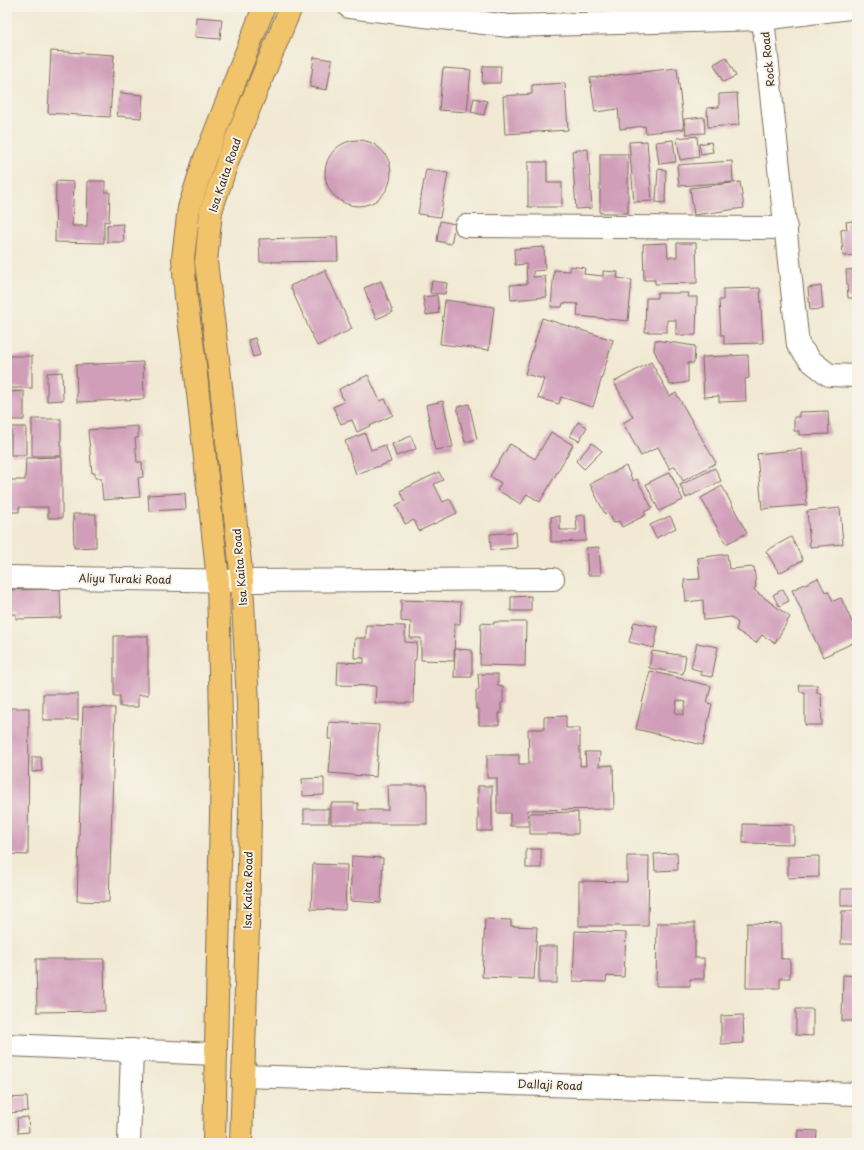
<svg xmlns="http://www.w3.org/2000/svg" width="864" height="1150" viewBox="0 0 864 1150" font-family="'Playpen Sans',sans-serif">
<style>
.building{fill:#d19eba;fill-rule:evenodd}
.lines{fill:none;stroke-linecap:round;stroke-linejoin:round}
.minor-casing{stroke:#7b6d5d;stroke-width:24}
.major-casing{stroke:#7b6d5d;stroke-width:24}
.minor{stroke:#fff;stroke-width:22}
.major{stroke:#f1c36a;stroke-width:22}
.labels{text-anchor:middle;stroke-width:4;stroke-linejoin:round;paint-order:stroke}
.street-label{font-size:11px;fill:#3b2a1e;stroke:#f7f3e8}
</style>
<rect width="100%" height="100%" fill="#f7f3e8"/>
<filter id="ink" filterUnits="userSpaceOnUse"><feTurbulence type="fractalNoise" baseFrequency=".025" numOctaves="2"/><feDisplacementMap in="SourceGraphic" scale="8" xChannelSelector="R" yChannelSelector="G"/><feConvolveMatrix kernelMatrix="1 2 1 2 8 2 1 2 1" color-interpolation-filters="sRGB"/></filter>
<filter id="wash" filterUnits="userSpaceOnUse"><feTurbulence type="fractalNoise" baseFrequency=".012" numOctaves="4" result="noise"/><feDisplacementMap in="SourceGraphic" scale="16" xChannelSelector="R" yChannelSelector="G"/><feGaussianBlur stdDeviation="0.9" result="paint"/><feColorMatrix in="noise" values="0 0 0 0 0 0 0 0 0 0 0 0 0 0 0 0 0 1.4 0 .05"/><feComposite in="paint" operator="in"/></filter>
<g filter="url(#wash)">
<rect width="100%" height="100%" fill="#f1e9d3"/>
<g id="blocks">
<g class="building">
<path d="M196 17 222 19 220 39 195 37Z"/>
<path d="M51 51 114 55 110 117 48 113Z"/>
<path d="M314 57 332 60 327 90 310 87Z"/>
<path d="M726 57 736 76 723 82 714 64Z"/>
<path d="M483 66H501L500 83H482Z"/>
<path d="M443 68 471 70 467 112 439 110Z"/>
<path d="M677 68 684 129 646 133 645 126 620 129 618 109 595 112 590 78Z"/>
<path d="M565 83 568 130 505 134 503 96 532 94V85Z"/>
<path d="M120 93 143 95 141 118 117 116Z"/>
<path d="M737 93 739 125 708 127 707 108 719 107V94Z"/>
<path d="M474 98 487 101 484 115 471 112Z"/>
<path d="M704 117 705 133 686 134 684 119Z"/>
<path d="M697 136 699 157 680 160 677 138Z"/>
<circle cx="358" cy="173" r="33"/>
<path d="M673 140 676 162 659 164 656 142Z"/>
<path d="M647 141 652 201 634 202 629 142Z"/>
<path d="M711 142 713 152 701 154 699 144Z"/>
<path d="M588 149 592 208 576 209 572 151Z"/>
<rect x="600" y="154" width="28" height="59"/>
<path d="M732 161 733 182 679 186 677 165Z"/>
<path d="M528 162H547V183H562V207H528Z"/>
<path d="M426 169 448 173 440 217 418 214Z"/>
<path d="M658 169 666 170 665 203 656 202Z"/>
<path d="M56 181 74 182 72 226H87L88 181H105V192H110L109 222 104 221V243L55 242Z"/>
<path d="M740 182 744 208 694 215 690 188Z"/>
<path d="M440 221 455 224 451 244 437 241Z"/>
<path d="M853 221 854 228H857V255L843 256 841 230 847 229 846 222Z"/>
<path d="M123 224 124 242H107V225Z"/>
<path d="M337 237 338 261 260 262 259 239Z"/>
<path d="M667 243 668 257H677V243H696L697 283 655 284V280H644L643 244Z"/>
<path d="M544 247 545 270 533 271V277L545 276 547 297 511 300 510 285 527 284 526 264 515 265 514 249Z"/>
<path d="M570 266 585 268 584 274 603 276V271L618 272 617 278 632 280 628 321 577 316 578 304 563 303 562 307H551L554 270 570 271Z"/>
<path d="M857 269V298H848L846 270Z"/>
<path d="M325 270 352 329 317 346 290 286Z"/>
<path d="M381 281 393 312 376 319 364 288Z"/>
<path d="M432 281 447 283 445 294 430 293Z"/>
<path d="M821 286 823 309 810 310 808 288Z"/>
<path d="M760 288 763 343 724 344V335H721L719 300H723V289Z"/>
<path d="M657 293H689L688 297H697L696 335H676V320H667V332H645L646 298H657Z"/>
<path d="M437 295 439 313 426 315 423 297Z"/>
<path d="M445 300 494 307 489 350 440 344Z"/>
<path d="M542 318 613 340 593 407 561 397 559 404 538 398 544 379 525 374Z"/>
<path d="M255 338 260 355 253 357 248 340Z"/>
<path d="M655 340 695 346 694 363H688V382L670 385 654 350Z"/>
<path d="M748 355 749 378 745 379 746 401 719 402V396L704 397 702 357Z"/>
<rect x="7" y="356" width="25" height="32"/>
<path d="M143 362 144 399 77 402 76 365Z"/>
<path d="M651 362 670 396 676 393 716 463 683 481 675 466 670 469 658 447 641 456 623 423 633 417 614 382Z"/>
<path d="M62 372 63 400 47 401V373Z"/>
<path d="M368 375 380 401 385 399 393 415 357 432 352 420 341 424 333 407 344 402 339 389Z"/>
<path d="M24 391V420H7V392Z"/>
<path d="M443 401 453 447 435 450 426 405Z"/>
<path d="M469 404 477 439 465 442 457 407Z"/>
<path d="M828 411 829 434 799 435V431H794V417H799V412Z"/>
<rect x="32" y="419" width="29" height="37"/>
<path d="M578 422 587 427 579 441 570 436Z"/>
<path d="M138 426V438H135L137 462H142L143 477 138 478 140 497 103 500 101 478H95V473H92L88 430Z"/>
<rect x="11" y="427" width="15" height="28"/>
<path d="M551 432 573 445 540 502 527 494 521 504 497 490 501 483 490 476 510 444 535 459Z"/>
<path d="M365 433 371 450 385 445 391 462 356 474 345 441Z"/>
<path d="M411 436 416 449 396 456 392 444Z"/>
<path d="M592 443 602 451 584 469 576 461Z"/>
<path d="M802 449 807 505 762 509 757 454Z"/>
<path d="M62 457V518H48V507H19V512H7V480H25L26 458Z"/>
<path d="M626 466 633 481 637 479 652 508 644 512 646 515 622 527 619 521 614 523 608 512 605 514 590 484Z"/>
<path d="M715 468 721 481 686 498 680 485Z"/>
<path d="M439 472 443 480 434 484 443 502 450 499 457 513 419 531 414 520 405 524 396 505 405 501 400 491Z"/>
<path d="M670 472 683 500 659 511 646 484Z"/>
<path d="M722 486 747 533 726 544 701 498Z"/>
<path d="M185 493 186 509 149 511 148 495Z"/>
<path d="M840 508 843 544 810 547 807 511Z"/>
<path d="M73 514H96V547L74 548Z"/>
<path d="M585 515 586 541 551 542V517L560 516V530H577L576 516Z"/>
<path d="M670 516 676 528 656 538 650 525Z"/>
<path d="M516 532 517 548 491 550 490 534Z"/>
<path d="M791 537 803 560 779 573 766 551Z"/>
<path d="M599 547 601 575H588L586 548Z"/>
<path d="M727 554 729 569 754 567 756 586 754 590 790 617 775 643 762 635 756 643 736 630 738 623 731 617 704 620 703 600 686 602 684 580 700 579 698 558Z"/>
<path d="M818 578 825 592 828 591 833 601 841 598 857 633V641L823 657 792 590Z"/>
<path d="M60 589 61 618 16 619V614H7V590Z"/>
<path d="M783 589 789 601 779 606 773 595Z"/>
<path d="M531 596V611H511V597Z"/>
<path d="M401 600 461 602 460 624H455L454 661 421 660V638H410L411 622 401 621Z"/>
<path d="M494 622H526L525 666 480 665 481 623 494 624Z"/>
<path d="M634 622 658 627 654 648 629 642Z"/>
<path d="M366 625 405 626V642L417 643 416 660H414L413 703H375L376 686 337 685 338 662 364 663V658H354L355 638H366Z"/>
<path d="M114 636H148V695H138V707H120V696H114Z"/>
<path d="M697 643 718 647 712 677 701 675V671L691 668Z"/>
<path d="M455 649 472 650V677H454Z"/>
<path d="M652 651 686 656 683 674 649 668Z"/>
<path d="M650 671 711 686 707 703 712 704 703 745 636 729ZM677 700 686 702 683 715 675 713Z"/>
<path d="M478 674H498V686L503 687V703H501V714L499 713V725H479V709H476V690H479Z"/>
<path d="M799 685H817V693H821L822 725H805V692H800Z"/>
<rect x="43" y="694" width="35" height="26"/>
<path d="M83 707 115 708 109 902 77 901Z"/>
<path d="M7 708H29L28 855 7 854Z"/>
<path d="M566 716V728H580V766H586L585 752H600L599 766 613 765 614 809 527 810 528 826H510V813H497V778H487V755H519V764H529L528 729H544V717Z"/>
<path d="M329 722 379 725 376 777 329 773 332 739H328Z"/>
<path d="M32 757H41L42 771 32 772Z"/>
<path d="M324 778V795L303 796 302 779Z"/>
<path d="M387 785H427V824H331V803H358V810H388Z"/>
<rect x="478" y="786" width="14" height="45"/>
<rect x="304" y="809" width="25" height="14"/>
<path d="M578 812V834H530V813Z"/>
<path d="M743 824 794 825V844L743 843Z"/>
<rect x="526" y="849" width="15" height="19"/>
<path d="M677 853 678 870 655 871 654 854Z"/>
<path d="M352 856 383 858 381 903 350 901Z"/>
<path d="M627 856H649L648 926H579V881L627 882Z"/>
<path d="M819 856V877L788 878V857Z"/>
<path d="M313 864 347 865 345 910 311 909Z"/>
<rect x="841" y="889" width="16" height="17"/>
<path d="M842 911H857V944H841Z"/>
<path d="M485 919 511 920V926L537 927 534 979 482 977Z"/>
<path d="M657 923H695V958H704V979H690V986H656Z"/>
<path d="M747 923 781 924V959H790V978H780V988H746Z"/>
<path d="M575 931 626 933 624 977 607 976 606 982 573 981Z"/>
<rect x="539" y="946" width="18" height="37"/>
<path d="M36 959H104L105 1011 37 1012Z"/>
<path d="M843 975 857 976V1021H842Z"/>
<path d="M796 1009H813V1036L796 1035Z"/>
<path d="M743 1015 744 1043 721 1044V1016Z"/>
<path d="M27 1097 28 1111 9 1113 7 1098Z"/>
<path d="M28 1117 29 1132 18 1133 17 1118Z"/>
<path d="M798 1130 817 1131 816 1143H797Z"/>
</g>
</g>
</g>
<g filter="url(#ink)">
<use href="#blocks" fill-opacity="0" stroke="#7b6d5d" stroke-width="1"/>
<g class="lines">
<g class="minor-casing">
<g id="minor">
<path d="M349 7 509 26 763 19 857 7"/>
<path d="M763 19 798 345 811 361 829 375 857 376"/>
<path d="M466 226 786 228"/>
<path d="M7 577 242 581 553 579"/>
<path d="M7 1045 216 1054"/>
<path d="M243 1076 857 1094"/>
<path d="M129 1143 132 1050"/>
</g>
</g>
<g class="major-casing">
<g id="major">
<path d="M214 1143 222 767 218 580 194 356 186 298 183 258 189 208 205 158 264 7"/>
<path d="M241 1143 248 926 250 813 248 705 242 581 218 359 206 262 211 211 229 157 291 7"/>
</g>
</g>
<use href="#minor" class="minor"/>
<use href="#major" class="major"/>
</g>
</g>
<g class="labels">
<g class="street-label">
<text transform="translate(768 59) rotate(-96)" y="4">Rock Road</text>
<text transform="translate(225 175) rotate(-71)" y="4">Isa Kaita Road</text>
<text transform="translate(240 567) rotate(-95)" y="4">Isa Kaita Road</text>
<text transform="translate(125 579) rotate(1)" y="4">Aliyu Turaki Road</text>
<text transform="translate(248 890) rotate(-89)" y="4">Isa Kaita Road</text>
<text transform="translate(550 1085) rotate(2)" y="4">Dallaji Road</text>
</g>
</g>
<rect width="864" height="1150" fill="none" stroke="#f7f3e8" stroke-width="24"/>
</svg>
